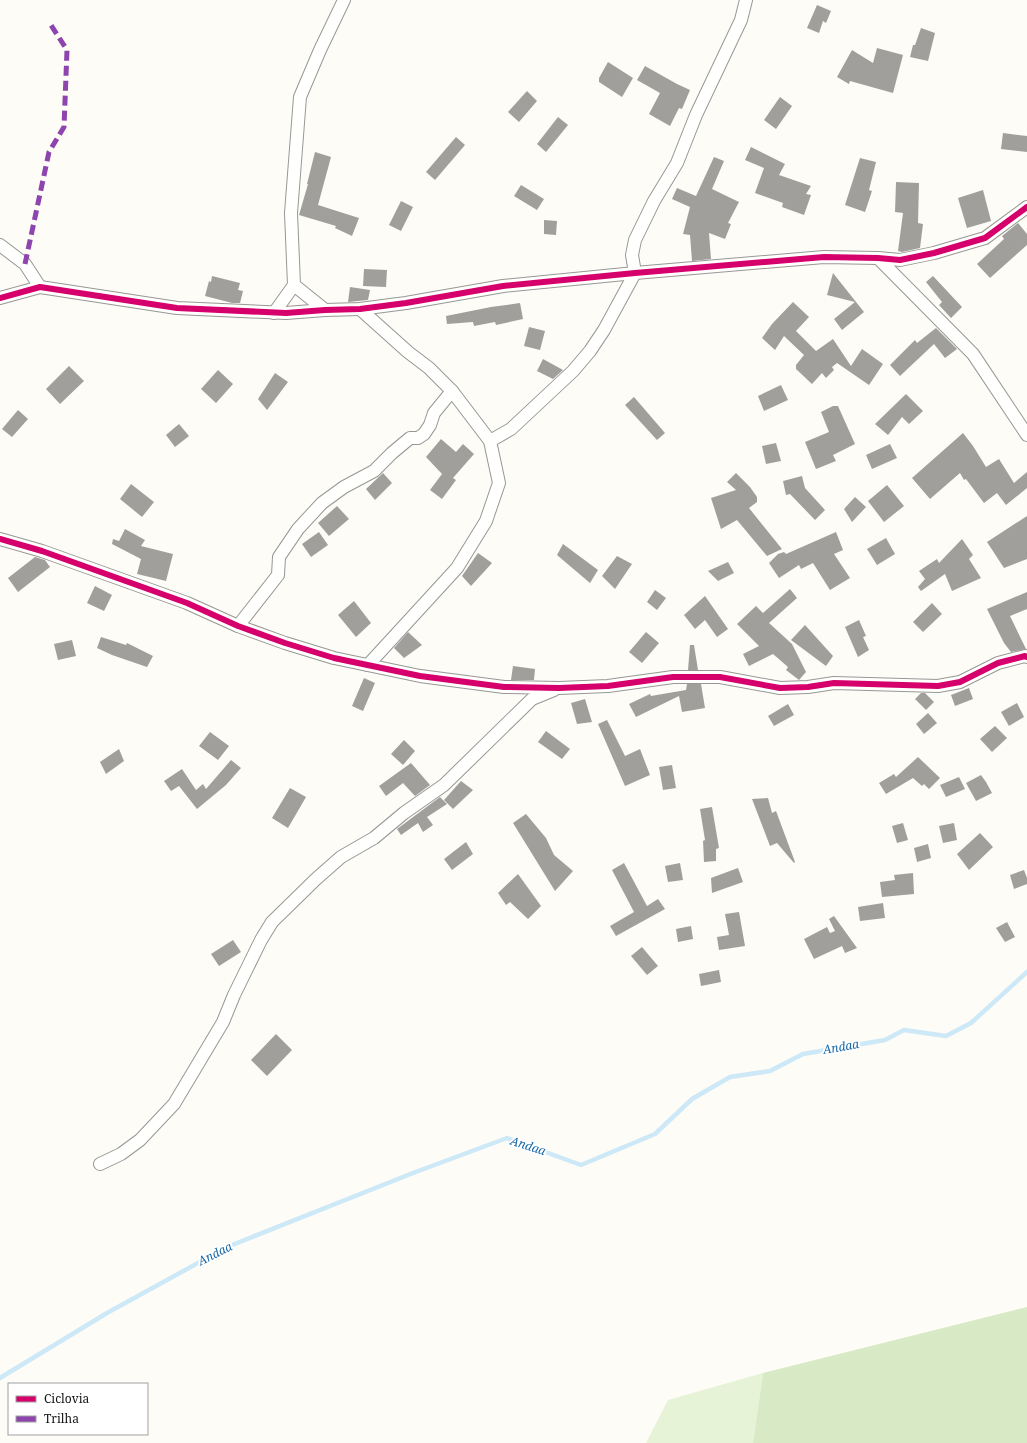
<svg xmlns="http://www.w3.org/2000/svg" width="1027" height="1443" viewBox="0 0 1027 1443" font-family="'Noto Serif',serif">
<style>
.green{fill:#e7f3d7}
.forest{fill:#d8eac5}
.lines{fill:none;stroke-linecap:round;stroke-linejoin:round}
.stream{stroke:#cde8f7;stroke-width:4.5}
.building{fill:#a19f9c}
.street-casing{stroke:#979795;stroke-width:14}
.street{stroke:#fffffe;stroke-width:12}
.quiet{stroke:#8e44ad;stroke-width:5;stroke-dasharray:10 5;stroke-linecap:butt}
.cycleway-casing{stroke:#fff;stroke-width:8}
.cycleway{stroke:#d6006c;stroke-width:6}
.labels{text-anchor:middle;stroke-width:4;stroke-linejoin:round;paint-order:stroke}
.water-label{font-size:12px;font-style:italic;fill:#1768a6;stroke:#fff}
</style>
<rect width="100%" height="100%" fill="#fdfcf7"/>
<path class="green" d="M763 1373 753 1443H646L668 1400Z"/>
<path class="forest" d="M1027 1307V1443H753L763 1373Z"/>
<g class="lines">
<path class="stream" d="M0 1378 107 1313 227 1247 413 1173 507 1138 581 1165 655 1134 692 1099 730 1077 770 1071 803 1054 885 1040 904 1030 946 1036 971 1023 1027 972"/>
</g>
<g class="building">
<path d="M817 5 831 11 826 23 823 21 819 33 807 28Z"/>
<path d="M921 28 935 33 928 61 910 57 913 45H915Z"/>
<path d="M877 48 903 55 893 93 850 81 849 84 837 77 852 50 873 63Z"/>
<path d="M608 62 633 78 622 97 599 82V78Z"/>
<path d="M645 66 677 84 690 90 682 109 679 108 670 126 649 114 660 93 637 80Z"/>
<path d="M527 91 537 101 519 122 508 112Z"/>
<path d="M780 97 792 106 776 129 764 120Z"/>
<path d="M558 117 568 125 546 152 537 144Z"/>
<path d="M1003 133 1027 136V152L1001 149Z"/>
<path d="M456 137 465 145 435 180 426 172Z"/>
<path d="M751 147 785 164 779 175 811 186 806 194 811 195 804 215 782 207 783 203 755 193 764 168 745 160Z"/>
<path d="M315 152 331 157 318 205 359 218 352 236 335 228 336 226 299 215 308 184H307Z"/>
<path d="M714 157 724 161 712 189 739 202 728 223 731 224 725 239 709 233 711 259 692 261 690 235 683 234 690 207 672 199 677 188 696 196Z"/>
<path d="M860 158 876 162 869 190 872 191 865 212 845 205Z"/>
<path d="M896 182 919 183 918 223 923 224 920 248 902 252 898 251 903 213 895 212Z"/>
<path d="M521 185 544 199 537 210 514 196Z"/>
<path d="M983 190 991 221 967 228 958 198Z"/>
<path d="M401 201 413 207 401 231 389 225Z"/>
<path d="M544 220 557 221 556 235 544 234Z"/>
<path d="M1018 223 1027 234V245L990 278 977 264 1004 239 1002 236Z"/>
<path d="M364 269 387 270 386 287 363 286Z"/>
<path d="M833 273 864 312 842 330 834 319 855 302 827 295Z"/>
<path d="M212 276 240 283 238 290 243 291 240 303H232L205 296 209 281 211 282Z"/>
<path d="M933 276 962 307 951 318 939 305 942 302 926 282Z"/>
<path d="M350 287 370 290 368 300 348 302Z"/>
<path d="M793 302 809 317 796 331 816 351 833 339 851 366 862 349 883 364 869 385 837 363 832 367 834 370 826 378 822 373 812 384 796 369V365L804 355 784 336 775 350 762 338 772 324Z"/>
<path d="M520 303 523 319 496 325 495 322 474 326 473 322 447 324 446 316 491 307Z"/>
<path d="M529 327 545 331 540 350 524 346Z"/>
<path d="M936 328 957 349 945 358 934 344 900 376 890 365 915 340 917 343Z"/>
<path d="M543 359 563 370 553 379 537 371Z"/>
<path d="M69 366 84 381 60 404 46 389Z"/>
<path d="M218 370 233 384 216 403 201 389Z"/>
<path d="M275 373 288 382 267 410 258 399Z"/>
<path d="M781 385 788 400 764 411 758 396Z"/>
<path d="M906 394 923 411 909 424 902 417 888 435 875 424Z"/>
<path d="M634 397 665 433 657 440 625 405Z"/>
<path d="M833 406H838L855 444 833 455 836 461 816 469 805 442 829 432 821 412Z"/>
<path d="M18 410 28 419 12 437 2 429Z"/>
<path d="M179 424 189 436 175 447 166 435Z"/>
<path d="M963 433 973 446 986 467 999 459 1014 483 1027 472V488L1006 505 997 493 984 503 966 479 964 480 960 473 930 499 912 478Z"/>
<path d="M441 439 456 452 463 444 474 454 453 478 456 480 442 499 430 490 442 474 426 457Z"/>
<path d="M776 443 781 461 766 464 762 446Z"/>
<path d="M890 444 897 458 872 469 866 455Z"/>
<path d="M383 473 392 483 375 500 366 489Z"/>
<path d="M736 473 750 487 757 497V502L749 508 782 549 767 556 737 520 721 529 711 498 736 490 727 482Z"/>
<path d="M802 476 805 488 825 510 815 520 790 494 786 495 783 481Z"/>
<path d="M131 484 154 502 142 517 120 499Z"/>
<path d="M887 485 904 506 884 522 868 501Z"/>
<path d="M855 497 866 507 852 522 844 509Z"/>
<path d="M337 506 349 519 329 536 318 523Z"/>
<path d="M1027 516V559L1004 568 987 542Z"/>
<path d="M125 529 145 540 141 546 173 554 166 581 137 574 141 559 112 544 113 539 119 541Z"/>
<path d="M319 532 328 545 311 557 302 544Z"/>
<path d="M836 532 843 550 834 554 850 578 830 590 813 563 801 569 799 565 779 578 769 563 778 554 784 552 786 554Z"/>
<path d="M886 538 895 554 877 565 867 549Z"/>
<path d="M962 539 973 555 969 559 981 578 952 591 945 574 921 591 918 587 925 579 919 571 937 559 939 563Z"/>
<path d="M563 544 598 570 590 583 557 555Z"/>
<path d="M478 553 492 563 471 586 462 576Z"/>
<path d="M617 556 632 564 615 589 602 576Z"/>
<path d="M35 557 45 560 50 567 18 592 8 578Z"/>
<path d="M728 562 734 573 718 581 708 571Z"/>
<path d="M95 586 112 595 104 611 87 603Z"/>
<path d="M790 589 797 598 769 623 792 644 806 672 799 680 786 670 788 667 773 654 749 666 743 654 759 646 737 624 756 606 763 613Z"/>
<path d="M655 590 666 598 657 610 647 602Z"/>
<path d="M1027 592V609L1010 616 1026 649 1011 652 1004 643 987 609Z"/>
<path d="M705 596 728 629 717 637 705 620 695 629 684 615Z"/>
<path d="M354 601 371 623 356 637 338 615Z"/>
<path d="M932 603 942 614 923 632 913 622Z"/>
<path d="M859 620 866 636 863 637 869 650 858 657 845 627Z"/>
<path d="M805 625 833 656 826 666 791 640Z"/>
<path d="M408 632 422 645 404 658 394 648Z"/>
<path d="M646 632 659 643 642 663 629 652Z"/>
<path d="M101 637 126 645 127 643 153 656 147 667 112 655 97 648Z"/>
<path d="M72 640 76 656 58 660 54 644Z"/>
<path d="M690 645H694L698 670H688Z"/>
<path d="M513 666 535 669 534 680H511Z"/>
<path d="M364 678 375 683 363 711 352 706Z"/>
<path d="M687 684H701L705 708 682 712 679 696 636 717 629 704 650 694 651 696 686 690Z"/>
<path d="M969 688 973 699 955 706 951 695Z"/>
<path d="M921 693H925L934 702 926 710 915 699Z"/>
<path d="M585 699 592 722 577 724 571 703Z"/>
<path d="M1017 703 1024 717 1009 726 1001 712Z"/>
<path d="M788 704 794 715 774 726 768 716Z"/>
<path d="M928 713 937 723 924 734 916 724Z"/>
<path d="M607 720 625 756 640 749 650 775 625 786 598 724Z"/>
<path d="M995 726 1007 738 992 752 980 739Z"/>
<path d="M546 731 570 749 562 759 538 742Z"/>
<path d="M210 732 229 746 218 760 199 746Z"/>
<path d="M404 740 415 751 403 765 391 754Z"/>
<path d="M119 749 124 761 106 774 100 762Z"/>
<path d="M918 757 940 778 929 789 924 784 922 786 913 778 886 794 879 783 894 774 896 777Z"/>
<path d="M231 760 241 768 226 785 197 809 179 786 171 791 164 781 182 769 196 790 203 784 206 789Z"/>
<path d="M411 763 430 785 415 796 403 783 386 796 379 786Z"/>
<path d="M672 765 676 788 663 790 659 767Z"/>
<path d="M981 775 986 782 992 793 976 801 966 783Z"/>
<path d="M959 777 965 789 946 797 940 785Z"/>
<path d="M461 781 473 790 453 809 444 800Z"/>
<path d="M290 788 306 797 288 828 272 818Z"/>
<path d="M440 797 447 804 427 817 433 825 423 832 418 823 401 835 397 829Z"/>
<path d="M768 798 772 813 776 811 795 862 794 863 777 843 770 846 752 799Z"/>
<path d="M712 807 719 848 716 849V861L704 862 703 841 705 840 700 809Z"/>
<path d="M526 814 546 838 554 855 573 871 555 891 513 823Z"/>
<path d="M903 823 908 840 897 843 892 826Z"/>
<path d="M954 823 957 840 943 843 939 826Z"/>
<path d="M980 833 993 847 969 870 957 854Z"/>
<path d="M466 842 473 854 452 870 444 859Z"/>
<path d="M928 844 931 858 917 862 914 848Z"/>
<path d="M624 863 647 906 658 899 665 909 616 936 610 926 634 912 612 870Z"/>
<path d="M680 863 683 880 668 882 665 866Z"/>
<path d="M738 868 743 882 712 893 711 878Z"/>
<path d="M1024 870 1027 878V884L1014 889 1010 875Z"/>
<path d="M913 873 914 894 882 897 880 882 895 880 894 875Z"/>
<path d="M518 874 541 906 528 919 510 902 506 905 498 893Z"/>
<path d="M883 903 885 918 860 921 858 907Z"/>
<path d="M739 912 745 946 719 950 717 937 729 935 725 914Z"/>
<path d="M834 916 857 948 845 953 842 946 814 959 804 939 827 927 830 933 835 931 829 919Z"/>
<path d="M1007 922 1015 937 1005 942 996 928Z"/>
<path d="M691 926 693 939 678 942 676 929Z"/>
<path d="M233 940 241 952 219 966 211 954Z"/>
<path d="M642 947 658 966 647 975 631 956Z"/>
<path d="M719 970 721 982 701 986 699 974Z"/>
<path d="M276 1034 292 1050 267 1076 251 1060Z"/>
</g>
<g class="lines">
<g class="street-casing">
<g id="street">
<path d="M0 245 25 264 40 287"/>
<path d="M878 258 973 354 1027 435"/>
<path d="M294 285 325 310"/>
<path d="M0 298 40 287 177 308 286 313 325 310 360 309 406 303 503 286 635 273 824 257 878 258 900 260 934 253 985 238 1027 207"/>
<path d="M360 309 408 352 429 368 452 391 490 441 499 483 486 521 457 568 368 665"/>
<path d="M274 313 294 285 291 213 300 97 320 50 344 0"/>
<path d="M490 441 511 429 573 371 590 351 604 330 635 273 632 255 635 240 654 201 677 163 696 115 741 20 746 0"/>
<path d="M0 539 42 551 187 603 238 626 285 643 334 658 420 676 504 687 559 688 608 686 673 677H720L780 688 808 687 834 683 938 686 960 682 998 663 1025 656 1027 657"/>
<path d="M238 626 278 575 279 557 298 529 322 503 344 487 374 471 392 453 410 438H418L424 434 430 425 434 413 452 391"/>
<path d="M100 1164 121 1154 140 1140 174 1104 223 1022 234 995 261 940 272 922 316 879 341 857 374 838 404 813 444 785 532 699 554 690"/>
</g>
</g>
<use href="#street" class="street"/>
<path class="quiet" d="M25 264 49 152 64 127 67 50 49 22"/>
<g class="cycleway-casing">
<g id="cycleway">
<path d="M0 298 40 287 177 308 286 313 325 310 360 309 406 303 503 286 635 273 824 257 878 258 900 260 934 253 985 238 1027 207"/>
<path d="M0 539 42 551 187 603 238 626 285 643 334 658 420 676 504 687 559 688 608 686 673 677H720L780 688 808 687 834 683 938 686 960 682 998 663 1025 656 1027 657"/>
</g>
</g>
<use href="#cycleway" class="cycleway"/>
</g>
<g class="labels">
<g class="water-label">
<text transform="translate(841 1047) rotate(-10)" y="4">Andaa</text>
<text transform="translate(528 1146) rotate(18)" y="4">Andaa</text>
<text transform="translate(215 1254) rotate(-27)" y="4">Andaa</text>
</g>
</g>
<rect x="8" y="1383" width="140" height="52" fill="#ffffff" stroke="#a0a0a0"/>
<rect x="16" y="1396" width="20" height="6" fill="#d6006c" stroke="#a0a0a0"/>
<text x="44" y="1403" font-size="12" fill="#111111">Ciclovia</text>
<rect x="16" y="1416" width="20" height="6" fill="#8e44ad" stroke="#a0a0a0"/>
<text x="44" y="1423" font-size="12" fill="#111111">Trilha</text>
</svg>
